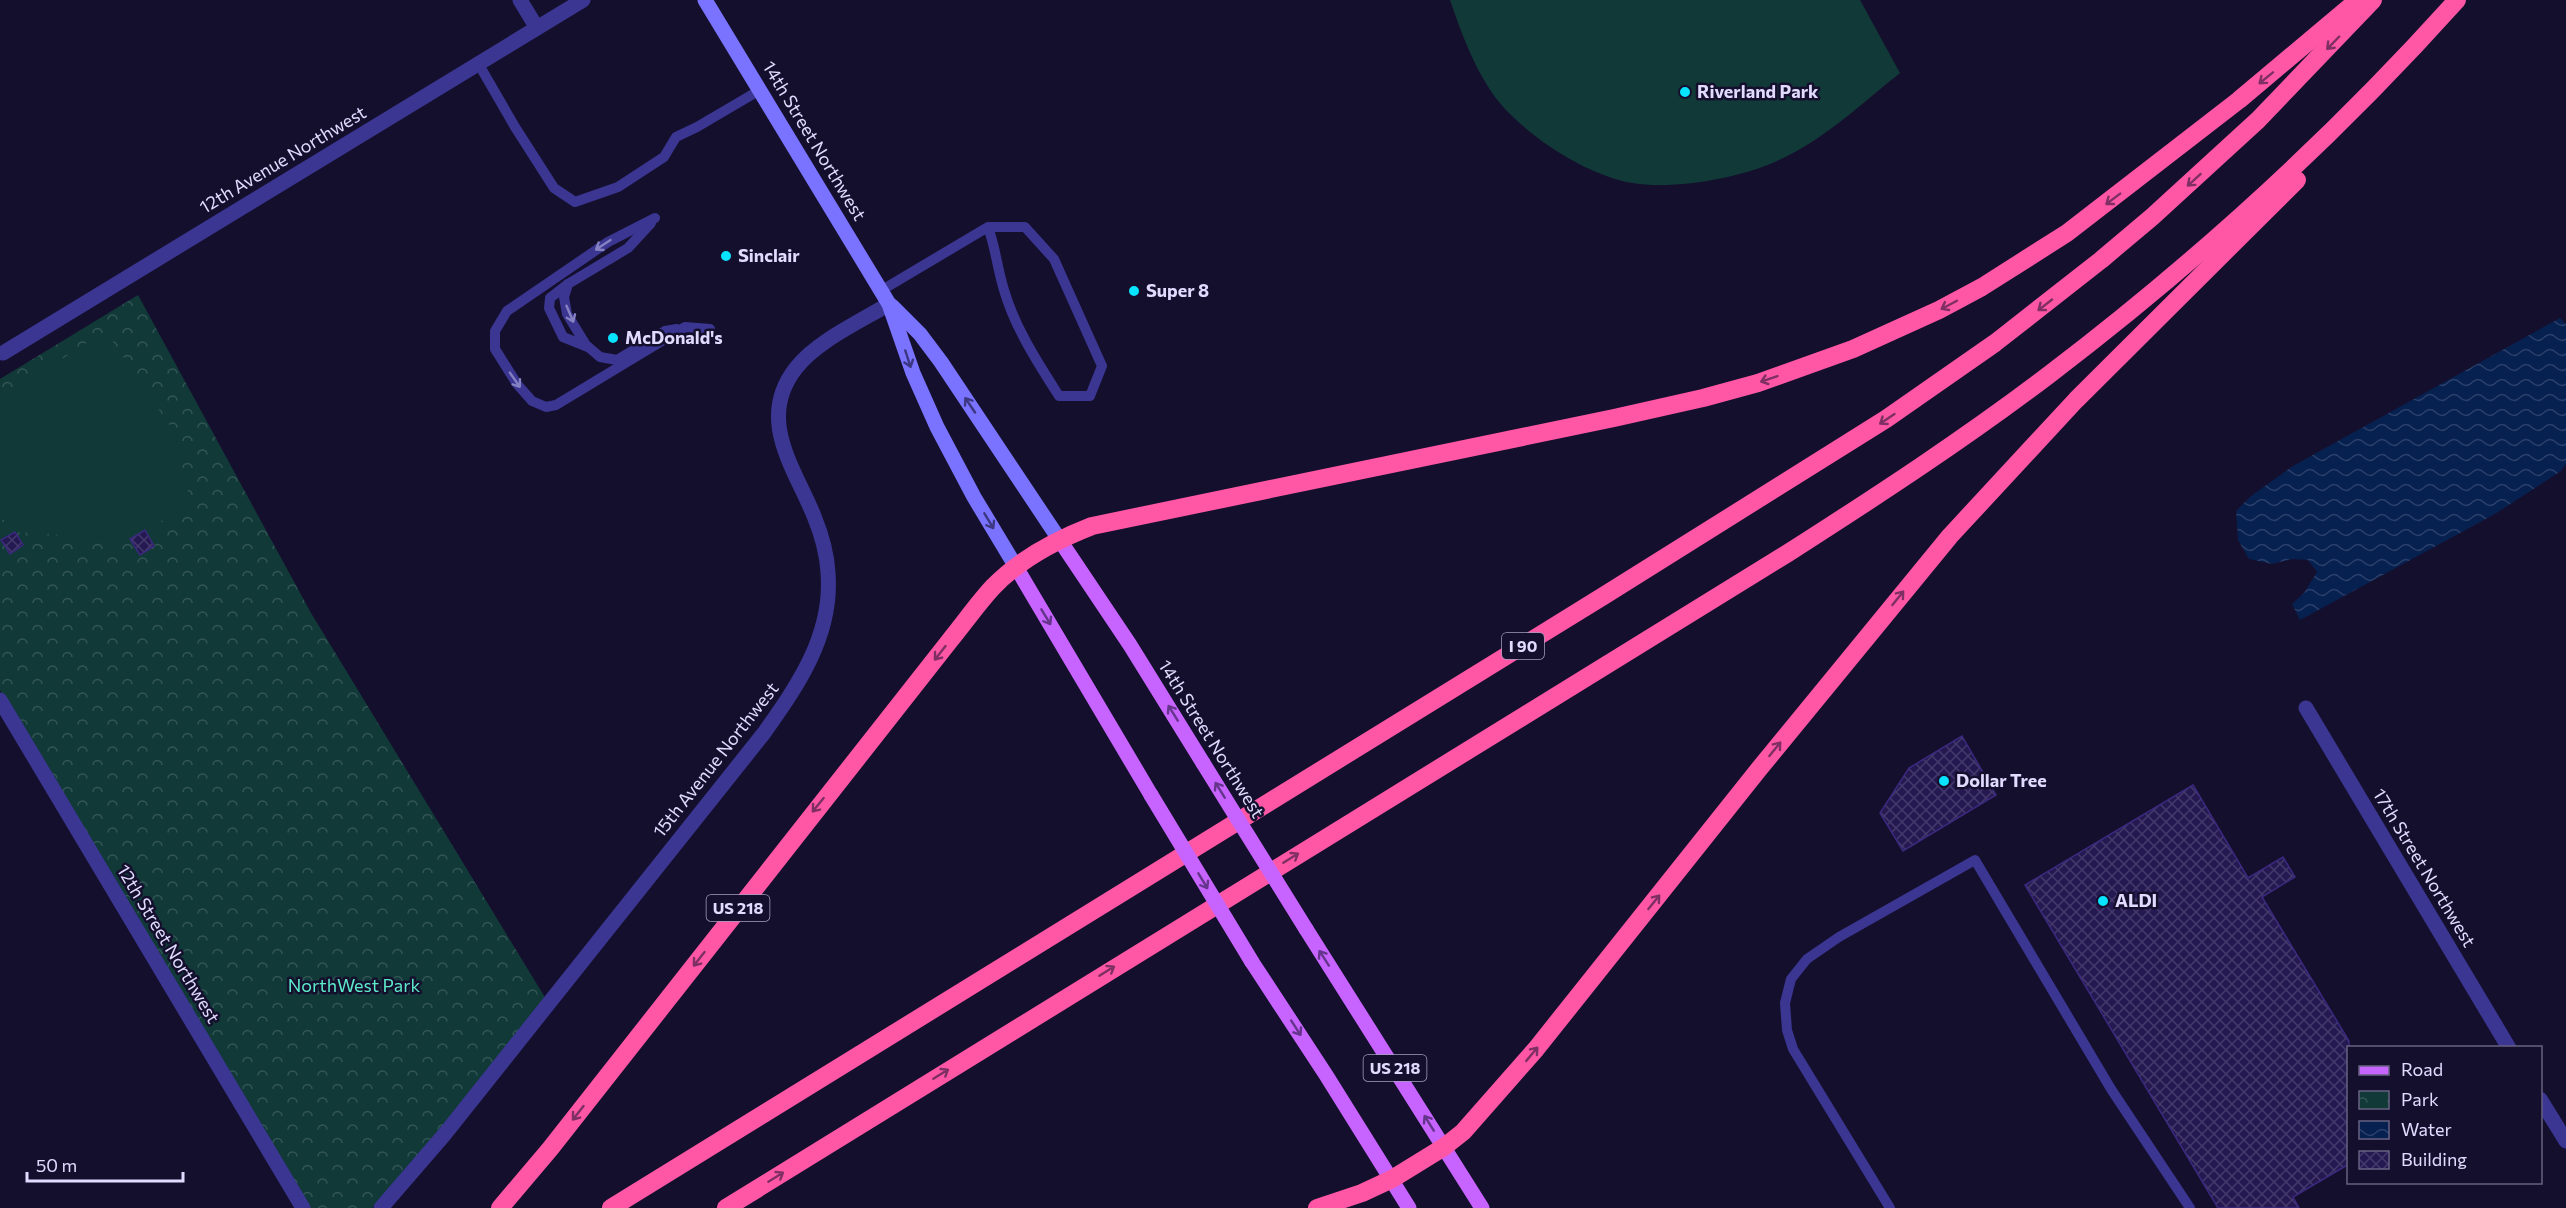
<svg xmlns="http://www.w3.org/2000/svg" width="2566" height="1208" viewBox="0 0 2566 1208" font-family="Commissioner,sans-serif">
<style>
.park{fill:url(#park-crowns)}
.garden{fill:#113938}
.water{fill:url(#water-waves)}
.building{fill:url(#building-cross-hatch);stroke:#3b297f;stroke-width:1.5}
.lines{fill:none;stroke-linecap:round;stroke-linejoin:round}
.service{stroke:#3b3691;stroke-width:10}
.minor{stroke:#3b3691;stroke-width:15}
.tertiary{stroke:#3b3691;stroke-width:15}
.secondary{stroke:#7973ff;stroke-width:15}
.primary{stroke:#c763ff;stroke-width:15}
.motorway{stroke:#ff57a5;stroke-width:18}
.primary-bridge{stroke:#c763ff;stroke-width:15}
.oneway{stroke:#7e2f64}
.oneway2{stroke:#8681c2}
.oneway3{stroke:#3d3782}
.oneway4{stroke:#65358c}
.poi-dot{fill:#08e3ff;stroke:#150f2e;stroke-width:2}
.labels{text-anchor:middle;stroke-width:5;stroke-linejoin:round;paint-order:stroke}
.shield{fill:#150f2e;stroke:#a49ec0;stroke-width:1.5}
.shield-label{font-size:16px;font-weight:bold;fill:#e1dcff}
.poi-label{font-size:18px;font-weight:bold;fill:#e1dcff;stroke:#150f2e;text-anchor:start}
.street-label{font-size:18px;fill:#e1dcff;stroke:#150f2e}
.park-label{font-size:18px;fill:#5cecca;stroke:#150f2e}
</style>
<defs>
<pattern id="park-crowns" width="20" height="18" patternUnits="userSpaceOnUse" patternTransform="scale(1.5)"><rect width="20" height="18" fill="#113938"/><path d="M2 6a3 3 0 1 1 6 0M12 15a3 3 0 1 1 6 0" fill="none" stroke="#335556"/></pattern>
<pattern id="water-waves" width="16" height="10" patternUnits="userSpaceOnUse" patternTransform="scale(1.5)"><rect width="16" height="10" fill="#062050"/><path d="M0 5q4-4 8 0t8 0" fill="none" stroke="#2a406a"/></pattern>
<pattern id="building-cross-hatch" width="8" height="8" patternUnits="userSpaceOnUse" patternTransform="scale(1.5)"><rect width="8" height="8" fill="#251951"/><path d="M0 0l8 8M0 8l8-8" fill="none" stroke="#443a6b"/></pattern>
</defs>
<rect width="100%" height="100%" fill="#150f2e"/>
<path class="park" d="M138 295 311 613 549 1004 372 1208H303L40 766 0 690V379Z"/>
<g class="garden">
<path d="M1450 0H1860L1900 73C1862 103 1824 140 1779 160 1742 178 1673 190 1633 183 1588 176 1528 137 1499 102 1476 73 1462 35 1450 0Z"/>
<path d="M97 336 111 339 174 432 191 504 130 539 15 532 0 516V400Z"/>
</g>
<path class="water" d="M2560 318 2566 324V464L2561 471 2495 514 2300 620 2292 604 2304 593 2317 572 2308 560 2292 559 2272 564 2249 559 2238 540 2236 511 2251 496 2293 466Z"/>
<g class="building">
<path d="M145 530 154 546 140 555 130 539Z"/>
<path d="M15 532 23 545 10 554 1 540Z"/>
<path d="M1962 736 1996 795 1903 851 1880 813 1909 768Z"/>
<path d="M2193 785 2248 878 2283 857 2295 877 2262 897 2349 1041V1164L2293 1197 2299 1208H2218L2025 885Z"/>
</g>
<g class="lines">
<g class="service">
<path d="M478 63 515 127 554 188 575 202 618 187 664 157 676 137 697 127 760 90"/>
<path d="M655 218 608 242 507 311 495 331V349L517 384 532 401 546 407 556 405 685 327 710 329"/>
<path d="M651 223 628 248 568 284 564 297 567 314 586 345 600 357 617 360 665 331 677 329"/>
<path d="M568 284 550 298 549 308 563 337 588 347"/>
<path d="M882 290 988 227H1025L1054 259 1102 366 1090 396H1059C1038 363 1015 328 1004 290 997 268 996 249 988 227"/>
<path d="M1890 1208 1793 1049 1787 1030 1785 1003 1791 979 1807 959 1839 937 1975 860 2111 1089 2190 1208"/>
</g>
<g class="minor">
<path d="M520 0 537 28"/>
<path d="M3 353 583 0"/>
<path d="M2306 708 2509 1048"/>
<path d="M2540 1099 2566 1141"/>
</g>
<g class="tertiary">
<path d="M0 700 303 1208"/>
<path d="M381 1208 444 1135 764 733C798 685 833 635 828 573 827 553 821 533 814 516 794 467 756 419 796 368 817 341 861 321 889 304"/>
</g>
<g class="secondary">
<path d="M705 0 889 304 913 373 937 427 974 497 1016 567"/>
<path d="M892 306 920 334 941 362 1059 539"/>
</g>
<g class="primary">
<path d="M1059 539 1130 645 1203 763"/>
<path d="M1016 567 1151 795"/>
<path d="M1306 929 1482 1208"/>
<path d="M1252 962 1326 1075 1409 1208"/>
</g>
<g class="motorway">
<path d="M500 1208 550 1149 951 639C965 622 978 603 993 587 1020 559 1056 540 1092 526L1614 418 1703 398 1758 383 1853 349 1939 310 1982 287 2067 233 2239 100 2358 0"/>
<path d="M611 1208 1605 595 1886 419 1995 343 2101 260 2152 217 2258 120 2373 0"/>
<path d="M726 1208 1788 553C1877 496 1966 438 2050 374 2197 262 2334 137 2457 0"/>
<path d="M1317 1208 1362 1193 1392 1179 1444 1147 1463 1132 1536 1049 1759 769 1950 536 2076 400 2297 180"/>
</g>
<g class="primary-bridge">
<path d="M1203 763 1306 929"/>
<path d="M1151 795 1252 962"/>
</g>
</g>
<defs><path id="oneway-shaft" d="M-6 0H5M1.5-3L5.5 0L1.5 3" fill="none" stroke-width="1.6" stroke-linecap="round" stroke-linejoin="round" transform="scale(1.5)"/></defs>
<g class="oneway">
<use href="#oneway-shaft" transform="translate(2333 43) rotate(134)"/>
<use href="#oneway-shaft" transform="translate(2266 78) rotate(141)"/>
<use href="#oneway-shaft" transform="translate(2194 180) rotate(138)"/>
<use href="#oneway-shaft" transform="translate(2113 199) rotate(143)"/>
<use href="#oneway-shaft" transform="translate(1949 305) rotate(152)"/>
<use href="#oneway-shaft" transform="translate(2045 305) rotate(142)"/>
<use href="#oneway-shaft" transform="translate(1769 379) rotate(161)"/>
<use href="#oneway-shaft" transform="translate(1887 419) rotate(146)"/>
<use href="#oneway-shaft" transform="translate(1898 598) rotate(-51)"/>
<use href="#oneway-shaft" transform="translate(940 653) rotate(128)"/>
<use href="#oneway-shaft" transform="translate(1775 749) rotate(-51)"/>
<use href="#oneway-shaft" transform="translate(818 805) rotate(129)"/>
<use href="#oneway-shaft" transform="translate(1291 858) rotate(-32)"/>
<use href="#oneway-shaft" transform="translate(1654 902) rotate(-51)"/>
<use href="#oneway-shaft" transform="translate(699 959) rotate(128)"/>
<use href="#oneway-shaft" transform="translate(1107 971) rotate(-32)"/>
<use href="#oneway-shaft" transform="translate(1532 1054) rotate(-50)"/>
<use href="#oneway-shaft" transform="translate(941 1074) rotate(-32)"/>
<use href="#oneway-shaft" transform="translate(578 1113) rotate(128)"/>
<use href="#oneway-shaft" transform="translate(776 1177) rotate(-32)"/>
</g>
<g class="oneway2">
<use href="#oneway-shaft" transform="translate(603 245) rotate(147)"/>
<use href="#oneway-shaft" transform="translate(570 314) rotate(67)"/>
<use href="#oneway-shaft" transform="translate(515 380) rotate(55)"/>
</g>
<g class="oneway3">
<use href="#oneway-shaft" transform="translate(908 359) rotate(72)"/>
<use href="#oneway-shaft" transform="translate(970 405) rotate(-124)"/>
<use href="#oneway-shaft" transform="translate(989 521) rotate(59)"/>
</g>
<g class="oneway4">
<use href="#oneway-shaft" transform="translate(1046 617) rotate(59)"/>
<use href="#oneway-shaft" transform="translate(1173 713) rotate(-122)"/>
<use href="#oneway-shaft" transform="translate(1220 790) rotate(-122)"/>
<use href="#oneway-shaft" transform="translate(1203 881) rotate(59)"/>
<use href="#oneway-shaft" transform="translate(1324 958) rotate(-123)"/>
<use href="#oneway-shaft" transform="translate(1296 1028) rotate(57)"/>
<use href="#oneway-shaft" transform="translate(1429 1123) rotate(-122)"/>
</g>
<g class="poi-dot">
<circle cx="1685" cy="92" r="6"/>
<circle cx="726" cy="256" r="6"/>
<circle cx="1134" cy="291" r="6"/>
<circle cx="613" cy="338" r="6"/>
<circle cx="1944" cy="781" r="6"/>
<circle cx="2103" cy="901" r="6"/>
</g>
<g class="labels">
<g class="shield">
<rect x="1502" y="633" width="42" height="26" rx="4.5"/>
<rect x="706.5" y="895" width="63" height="26" rx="4.5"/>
<rect x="1363.5" y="1055" width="63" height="26" rx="4.5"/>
</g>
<g class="shield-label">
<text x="1523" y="652">I 90</text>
<text x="738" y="914">US 218</text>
<text x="1395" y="1074">US 218</text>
</g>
<g class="poi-label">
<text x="1697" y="98">Riverland Park</text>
<text x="738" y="262">Sinclair</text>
<text x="1146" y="297">Super 8</text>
<text x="625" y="344">McDonald's</text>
<text x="1956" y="787">Dollar Tree</text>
<text x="2115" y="907">ALDI</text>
</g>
<g class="street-label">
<text transform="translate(814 141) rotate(59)" y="6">14th Street Northwest</text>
<text transform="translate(283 160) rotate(-31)" y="6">12th Avenue Northwest</text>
<text transform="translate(1211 739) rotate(58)" y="6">14th Street Northwest</text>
<text transform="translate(716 760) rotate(-52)" y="6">15th Avenue Northwest</text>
<text transform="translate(2424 868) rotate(59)" y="6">17th Street Northwest</text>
<text transform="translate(168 944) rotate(59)" y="6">12th Street Northwest</text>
</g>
<g class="park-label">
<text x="354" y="992">NorthWest Park</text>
</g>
</g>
<rect x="2347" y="1046" width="195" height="138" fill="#150f2e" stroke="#676182" stroke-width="1.5"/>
<rect x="2359" y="1066" width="30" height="9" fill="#c763ff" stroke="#676182" stroke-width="1.5"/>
<text x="2401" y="1076" font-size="18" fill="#e1dcff">Road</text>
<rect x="2359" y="1091" width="30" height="18" fill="url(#park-crowns)" stroke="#676182" stroke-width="1.5"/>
<text x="2401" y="1106" font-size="18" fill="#e1dcff">Park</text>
<rect x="2359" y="1121" width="30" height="18" fill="url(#water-waves)" stroke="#676182" stroke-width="1.5"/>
<text x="2401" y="1136" font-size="18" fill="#e1dcff">Water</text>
<rect x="2359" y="1151" width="30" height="18" fill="url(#building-cross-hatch)" stroke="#676182" stroke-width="1.5"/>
<text x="2401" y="1166" font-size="18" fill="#e1dcff">Building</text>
<path d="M27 1172v9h156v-9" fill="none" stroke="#e1dcff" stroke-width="3"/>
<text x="36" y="1172" font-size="18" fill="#e1dcff" stroke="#150f2e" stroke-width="4.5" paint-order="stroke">50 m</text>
</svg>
